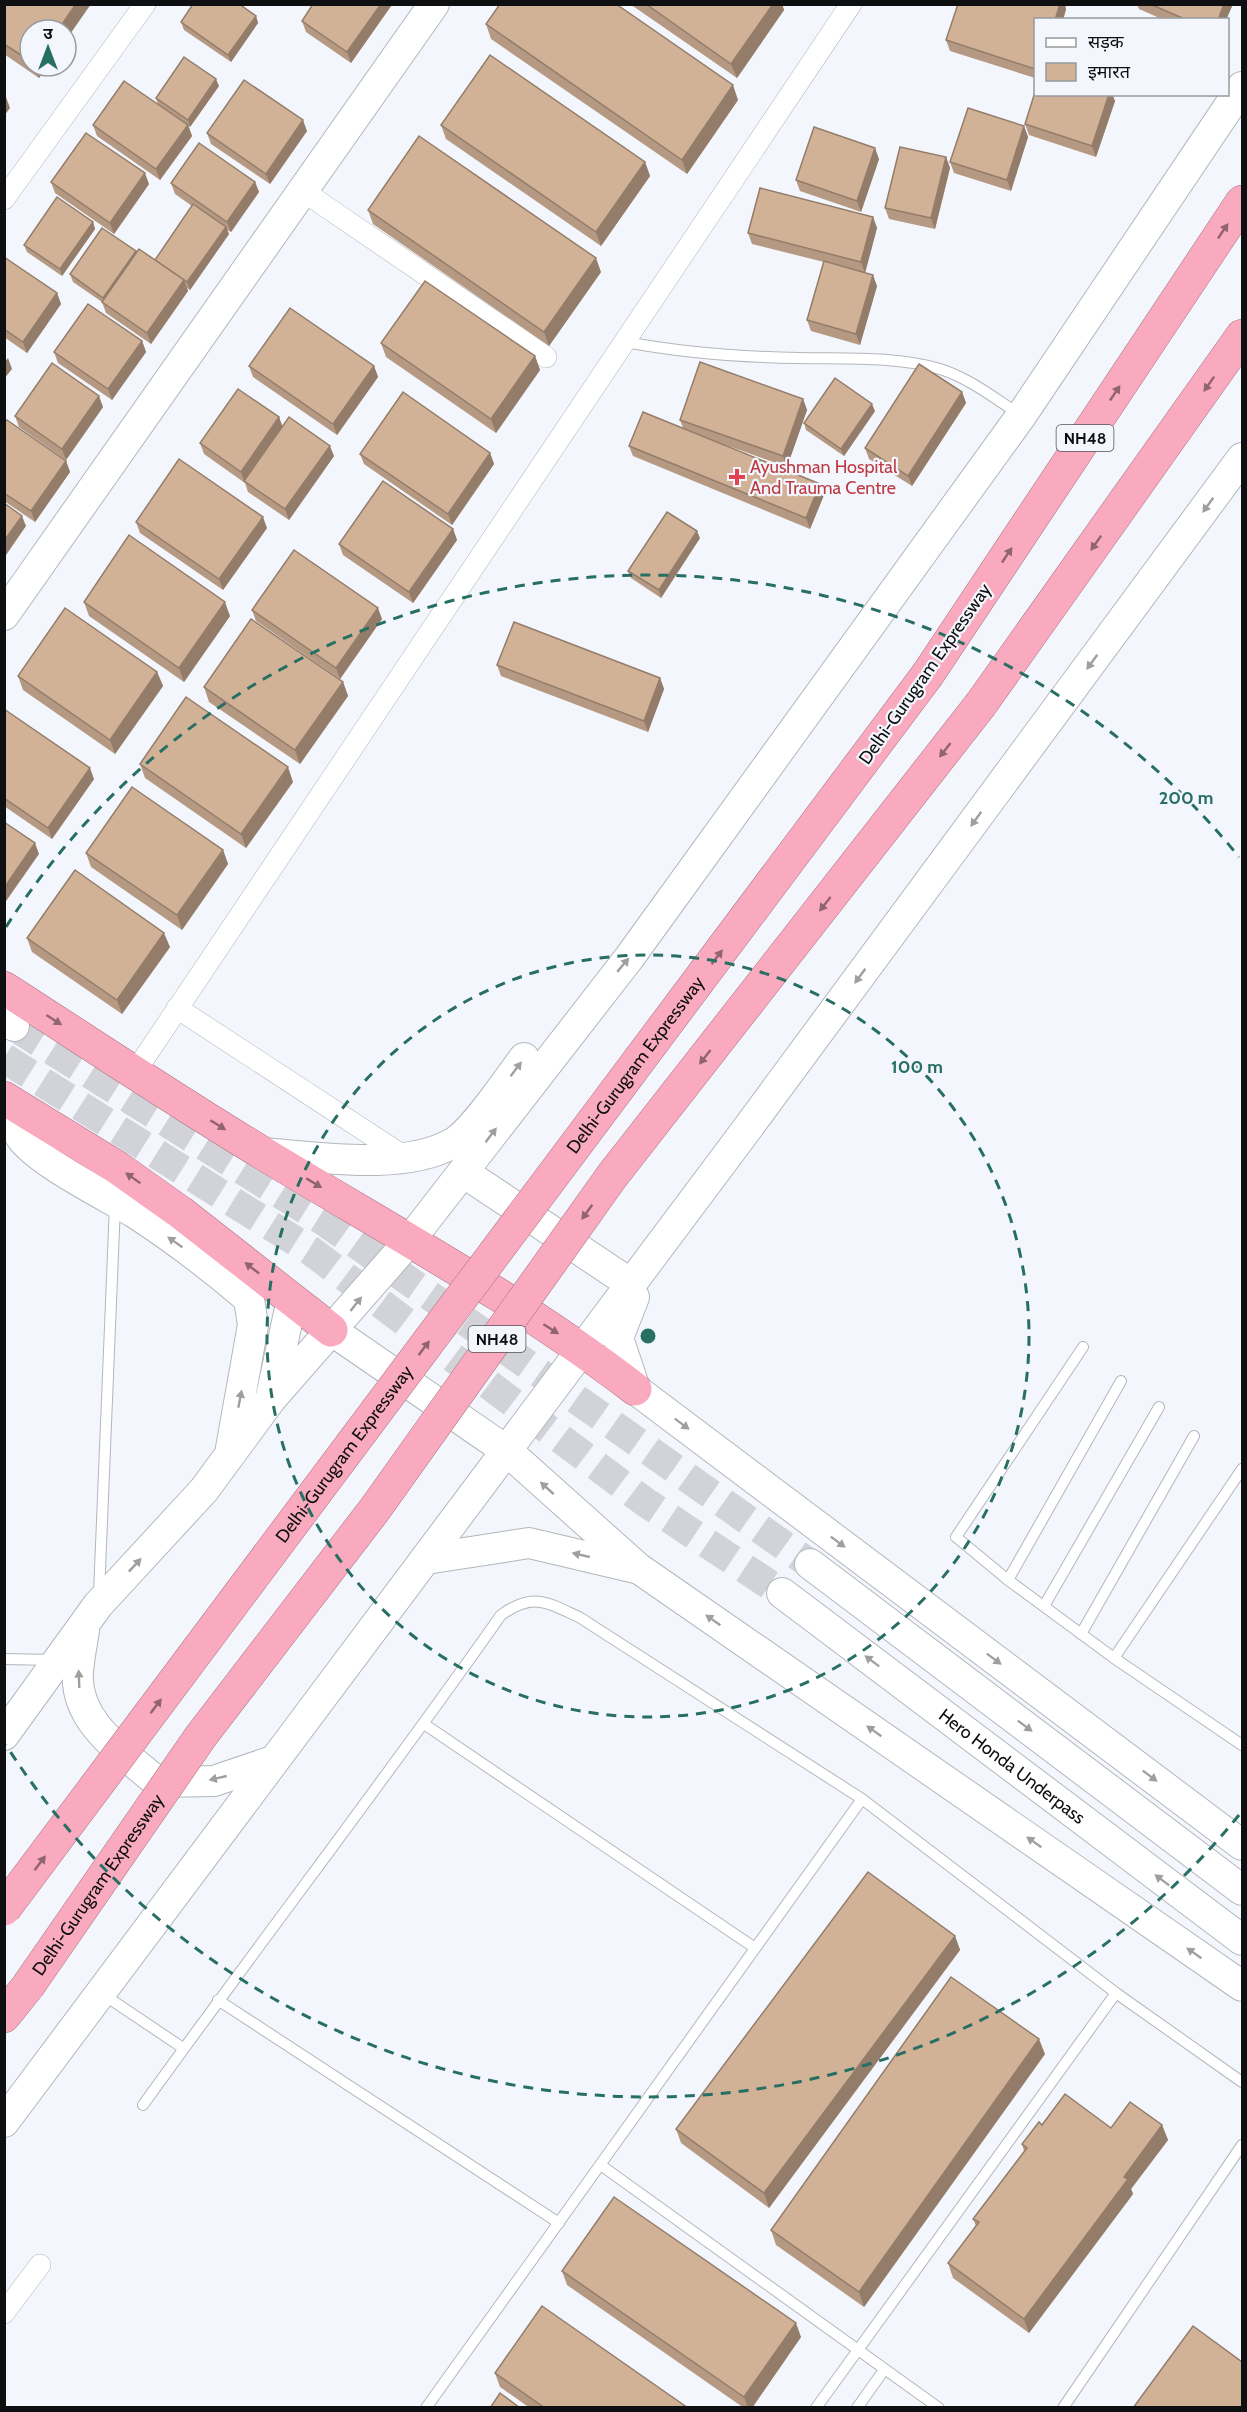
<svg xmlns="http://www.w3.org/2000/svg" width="1247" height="2412" viewBox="0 0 1247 2412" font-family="Cabin,'Noto Sans Devanagari',sans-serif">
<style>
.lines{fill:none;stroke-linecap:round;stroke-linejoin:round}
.secondary-tunnel{stroke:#d1d3d9;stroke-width:30;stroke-dasharray:30 15;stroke-linecap:butt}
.lane-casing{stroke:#b3b7bc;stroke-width:12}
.street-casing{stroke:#b3b7bc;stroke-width:22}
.secondary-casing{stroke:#b3b7bc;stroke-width:32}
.highway-casing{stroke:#a77481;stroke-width:34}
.lane{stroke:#fff;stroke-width:10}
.street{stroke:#fff;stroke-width:21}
.secondary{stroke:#fff;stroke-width:30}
.highway{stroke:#faaabe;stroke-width:33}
.highway-bridge-casing{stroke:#a77481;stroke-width:34;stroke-linecap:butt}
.highway-bridge{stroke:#faaabe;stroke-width:33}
.wall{fill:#b59982}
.shaded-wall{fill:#937d6a}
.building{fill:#d2b297;stroke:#937d6a;stroke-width:1.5}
.oneway{fill:#906470}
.oneway2{fill:#9f9fa0}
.ring{fill:none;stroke:#276e63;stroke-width:3;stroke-dasharray:10 8}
.health-dot{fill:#e0444e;stroke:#f3f6fc;stroke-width:2}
.labels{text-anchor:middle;stroke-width:4.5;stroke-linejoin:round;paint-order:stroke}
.shield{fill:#f3f6fc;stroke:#535458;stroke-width:1.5}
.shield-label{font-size:16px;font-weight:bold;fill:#0e0f11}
.health-label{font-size:18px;fill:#be3a42;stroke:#f3f6fc;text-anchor:start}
.street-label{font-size:18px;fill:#0e0f11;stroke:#f3f6fc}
.centre{fill:#276e63;stroke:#f3f6fc;stroke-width:3}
.ring-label{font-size:18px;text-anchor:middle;font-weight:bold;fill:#276e63;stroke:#f3f6fc;stroke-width:4.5;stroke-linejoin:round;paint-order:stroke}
</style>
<rect width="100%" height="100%" fill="#f3f6fc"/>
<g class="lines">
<g class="secondary-tunnel">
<path d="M14 1026 324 1221 810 1564"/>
<path d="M4 1058 311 1251 645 1502 782 1593"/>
</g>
<g class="lane-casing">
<g id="lane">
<path d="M626 342C684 353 740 357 799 358 845 359 895 356 940 369 969 378 994 398 1019 414"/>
<path d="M1083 1347 956 1537 1008 1580 1114 1658 1242 1469"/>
<path d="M1008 1580 1121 1381"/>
<path d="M99 1594 115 1205"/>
<path d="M1044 1606 1159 1407"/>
<path d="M1081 1634 1194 1436"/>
<path d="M1114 1658 1242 1745"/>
<path d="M4 1659 53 1660"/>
<path d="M424 1724 755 1948"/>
<path d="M101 1993 183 2048"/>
<path d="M218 2000 559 2223"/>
<path d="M143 2105C261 1941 385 1780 501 1615 533 1592 546 1602 579 1617L862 1799 1116 1993 1242 2082"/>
<path d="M602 2166 939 2408"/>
<path d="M426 2408 862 1799"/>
<path d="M816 2408 1116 1993"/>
<path d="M857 2408 884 2370"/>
<path d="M1063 2408 1242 2145"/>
</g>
</g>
<g class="street-casing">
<g id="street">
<path d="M303 191 546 357"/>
<path d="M4 199 145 4"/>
<path d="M177 1008 405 1157"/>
<path d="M135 1072 851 4"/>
<path d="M4 2313 40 2265"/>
</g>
</g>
<g class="secondary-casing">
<g id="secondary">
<path d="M4 615 434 4"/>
<path d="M4 1019 14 1026"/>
<path d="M10 1101C12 1116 13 1128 23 1140 44 1165 105 1195 135 1213 175 1239 213 1268 249 1299L253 1325 231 1448"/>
<path d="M263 1153C317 1157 405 1171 453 1143 474 1131 508 1079 524 1058"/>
<path d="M463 1172 631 1284"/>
<path d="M634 1297 618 1338 635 1389 1242 1845"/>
<path d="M331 1330 507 1451 638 1568 1242 1986"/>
<path d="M271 1397 292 1299"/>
<path d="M426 1559 529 1543 635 1568"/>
<path d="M810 1564 1242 1890"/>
<path id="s1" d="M782 1593 1242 1940"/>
<path d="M84 1630C82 1644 79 1658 78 1672 74 1722 124 1753 157 1782L214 1781 273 1761"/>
<path d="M4 1735 98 1605 204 1490 271 1399 410 1240 629 958 1021 416 1242 87"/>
<path d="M4 2122 744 1133 1242 458"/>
</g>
</g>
<g class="highway-casing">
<g id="highway">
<path d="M928 674 1242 202"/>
<path d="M981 704 1242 336"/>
<path d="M4 988C91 1044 176 1101 264 1154 389 1230 519 1300 635 1389"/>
<path d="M4 1098 118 1168 180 1212 331 1330"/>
<path d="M4 2016 28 1986"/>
</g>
</g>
<use href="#lane" class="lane"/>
<use href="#street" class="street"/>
<use href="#secondary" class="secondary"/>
<use href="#highway" class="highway"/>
<g class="highway-bridge-casing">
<g id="highway-bridge">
<path id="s2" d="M4 1909 928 674"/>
<path id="s3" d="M28 1986 201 1736 375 1509 612 1176 981 704"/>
</g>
</g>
<use href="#highway-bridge" class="highway-bridge"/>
</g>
<g class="wall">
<path d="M4 4 30 30V66H47L39 78 4 54Z"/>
<path d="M630 4H782L784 10 737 78Z"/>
<path d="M1137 4H1233L1226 20H1164L1139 9Z"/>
<path d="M391 6 351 63 306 32 302 21Z"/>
<path d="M1066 9 1063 20H1035V78L950 51 946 40Z"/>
<path d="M256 16 258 23 231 62 184 30 181 22Z"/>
<path d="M486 24 738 100 687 174 491 39Z"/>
<path d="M219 86 190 127 188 125 192 136 160 180 97 136 93 125 158 105 156 98Z"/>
<path d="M1035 94H1112L1115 101 1096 157 1029 135 1025 124Z"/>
<path d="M441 125 645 162 650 176 601 246 446 139Z"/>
<path d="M1024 126 1028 137 1011 191 954 173 950 162Z"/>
<path d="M307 131 270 184 211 144 207 133Z"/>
<path d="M946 157 950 168 935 229 889 219 885 208Z"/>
<path d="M879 159 861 212 800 191 796 180Z"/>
<path d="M51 182 149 184 114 234 55 193Z"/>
<path d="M255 182 259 192 231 232 227 230 229 234 190 290 187 288 188 291 151 344 106 313 102 302 73 282 70 274 155 260 192 206 175 194 171 183Z"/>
<path d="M368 210 601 272 549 346 373 224Z"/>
<path d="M873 217 877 228 865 273 877 286 860 345 811 331 807 320 824 262 752 244 748 233Z"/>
<path d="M93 222 95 229 62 276 27 252 24 245Z"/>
<path d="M4 257 57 293 61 304 27 353 4 337Z"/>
<path d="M142 341 146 352 112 400 58 363 54 352Z"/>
<path d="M381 343 535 356 540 370 496 433 386 357Z"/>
<path d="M249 366H374L378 377 337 435 253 377Z"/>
<path d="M962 392 966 403 912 486 869 459 865 448Z"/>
<path d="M803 399 807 410 787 467 723 444 820 484 824 495 810 529 633 456 629 446 683 428 680 420Z"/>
<path d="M103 407 66 460 19 427 15 416Z"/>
<path d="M875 411 844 456 806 430 804 423Z"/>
<path d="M279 417 282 426 334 456 289 520 248 492 245 483 204 454 200 443Z"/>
<path d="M4 423 66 461 70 472 35 522 4 501Z"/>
<path d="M490 453 494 464 452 525 364 464 360 454Z"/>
<path d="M136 522 267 528 223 590 140 533Z"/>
<path d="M453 529 457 540 413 603 343 555 339 544Z"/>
<path d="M700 538 661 598 631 578 628 571Z"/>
<path d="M84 602 230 616 184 682 89 616Z"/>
<path d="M252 610 382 619 340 679 256 621Z"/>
<path d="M497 665 660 678 664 689 648 732 501 676Z"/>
<path d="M157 672 163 686 115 754 23 690 18 676Z"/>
<path d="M343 682 348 696 300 764 209 702 204 687Z"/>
<path d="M4 709 94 779 52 839 4 806Z"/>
<path d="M140 764 293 782 246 848 145 778Z"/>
<path d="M223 850 228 864 182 930 91 867 86 853Z"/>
<path d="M27 938 170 947 122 1014 32 952Z"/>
<path d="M955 1936 960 1950 769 2208 681 2143 676 2129Z"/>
<path d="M1045 2054 864 2307 776 2245 771 2230Z"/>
<path d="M1042 2125 1111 2128 1162 2125 1168 2140 1131 2189 1133 2194 1029 2333 953 2278 948 2263 976 2226 973 2219 1024 2151 1022 2144Z"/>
<path d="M562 2271 801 2337 752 2408H744L567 2285Z"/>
<path d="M495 2373 688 2408H530L500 2387Z"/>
</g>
<g class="shaded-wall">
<path d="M76 4H91L66 40V30H58Z"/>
<path d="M381 4H391V6L351 63 347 52Z"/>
<path d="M773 4H782L784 10 737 78 731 64Z"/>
<path d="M1060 4H1065L1066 9 1063 20H1055Z"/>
<path d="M1224 4H1233L1226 20H1218Z"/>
<path d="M256 16 258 23 231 62 228 55Z"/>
<path d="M34 66H47L39 78Z"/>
<path d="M216 79 219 86 190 127 188 120Z"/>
<path d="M733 85 738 100 687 174 682 160Z"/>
<path d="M1109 94H1112L1115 101 1096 157 1092 146Z"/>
<path d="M6 97 10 108 4 116V100Z"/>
<path d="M303 120 307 131 270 184 266 174Z"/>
<path d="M188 125 192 136 160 180 156 169Z"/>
<path d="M1024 126 1028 137 1011 191 1007 180Z"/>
<path d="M875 148 879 159 861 212 857 201Z"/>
<path d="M946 157 950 168 935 229 931 218Z"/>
<path d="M645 162 650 176 601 246 596 232Z"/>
<path d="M145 173 149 184 114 234 110 223Z"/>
<path d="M255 182 259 192 231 232 227 222Z"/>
<path d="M873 217 877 228 865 273 861 262Z"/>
<path d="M93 222 95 229 62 276 60 269Z"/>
<path d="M226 227 229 234 190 290 187 282Z"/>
<path d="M136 251 138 259 106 305 103 298Z"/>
<path d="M596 258 601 272 549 346 544 332Z"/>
<path d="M873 275 877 286 860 345 856 334Z"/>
<path d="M184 280 188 291 151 344 147 333Z"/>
<path d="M57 293 61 304 27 353 23 342Z"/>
<path d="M142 341 146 352 112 400 108 389Z"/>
<path d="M535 356 540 370 496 433 491 419Z"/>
<path d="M8 358 12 369 4 379V363Z"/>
<path d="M374 366 378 377 337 435 333 424Z"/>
<path d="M962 392 966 403 912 486 908 476Z"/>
<path d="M99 396 103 407 66 460 62 449Z"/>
<path d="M803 399 807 410 787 467 783 456Z"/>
<path d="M872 404 875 411 844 456 841 449Z"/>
<path d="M279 417 283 428 244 481 241 472Z"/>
<path d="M330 446 334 456 289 520 285 509Z"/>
<path d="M490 453 494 464 452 525 448 514Z"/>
<path d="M66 461 70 472 35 522 31 511Z"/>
<path d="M820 484 824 495 810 529 806 518Z"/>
<path d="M22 516 26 526 4 558V541Z"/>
<path d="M263 517 267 528 223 590 219 579Z"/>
<path d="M453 529 457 540 413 603 409 592Z"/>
<path d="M697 531 700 538 661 598 659 590Z"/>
<path d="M225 602 230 616 184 682 179 668Z"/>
<path d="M378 608 382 619 340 679 336 668Z"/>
<path d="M157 672 163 686 115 754 110 740Z"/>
<path d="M660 678 664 689 648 732 644 721Z"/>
<path d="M343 682 348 696 300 764 295 750Z"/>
<path d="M288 767 293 782 246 848 241 834Z"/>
<path d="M90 768 94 779 52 839 48 828Z"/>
<path d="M35 843 39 854 4 904V888Z"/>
<path d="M223 850 228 864 182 930 177 915Z"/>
<path d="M164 933 170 947 122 1014 117 1000Z"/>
<path d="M955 1936 960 1950 769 2208 764 2193Z"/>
<path d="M1039 2039 1045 2054 864 2307 859 2292Z"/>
<path d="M1162 2125 1168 2140 1131 2189 1133 2194 1029 2333 1024 2319 1124 2177Z"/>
<path d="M796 2323 801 2337 752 2408H748L744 2397Z"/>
</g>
<g class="building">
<path d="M4 4H76L58 30H30V61L4 44Z"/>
<path d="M193 4H239L256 16 228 55 181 22Z"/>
<path d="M313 4H381L347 52 302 21Z"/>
<path d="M500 4H616L733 85 682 160 486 24Z"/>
<path d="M646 4H773L731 64Z"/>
<path d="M958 4H1060L1055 20H1035V69L946 40Z"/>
<path d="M1150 4H1224L1218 20H1187Z"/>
<path d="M490 55 645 162 596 232 441 125Z"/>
<path d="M184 57 216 79 188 120 156 98Z"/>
<path d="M244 80 303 120 266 174 207 133Z"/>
<path d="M124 81 188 125 156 169 93 125Z"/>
<path d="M1035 92V94H1109L1092 146 1025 124Z"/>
<path d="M968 108 1024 126 1007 180 950 162Z"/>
<path d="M814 127 875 148 857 201 796 180Z"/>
<path d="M86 133 145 173 110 223 51 182Z"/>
<path d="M419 136 596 258 544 332 368 210Z"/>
<path d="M199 143 255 182 227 222 171 183Z"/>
<path d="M900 147 946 157 931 218 885 208Z"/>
<path d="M760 188 873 217 861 262 748 233Z"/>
<path d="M57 197 93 222 60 269 24 245Z"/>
<path d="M193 204 226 227 187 282 155 260Z"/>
<path d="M102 228 136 251 103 298 70 274Z"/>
<path d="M139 249 184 280 147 333 102 302Z"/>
<path d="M4 257 57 293 23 342 4 329Z"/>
<path d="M824 261 873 275 856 334 807 320Z"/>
<path d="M425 281 535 356 491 419 381 343Z"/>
<path d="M88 304 142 341 108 389 54 352Z"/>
<path d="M290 308 374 366 333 424 249 366Z"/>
<path d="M700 362 803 399 783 456 680 420Z"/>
<path d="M52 363 99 396 62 449 15 416Z"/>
<path d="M919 364 962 392 908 476 865 448Z"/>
<path d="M835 378 872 404 841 449 804 423Z"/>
<path d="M238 389 279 417 241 472 200 443Z"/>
<path d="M403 392 490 453 448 514 360 454Z"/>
<path d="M643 412 820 484 806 518 629 446Z"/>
<path d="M289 417 330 446 285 509 244 481Z"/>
<path d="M7 420 66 461 31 511 4 493V423Z"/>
<path d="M179 459 263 517 219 579 136 522Z"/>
<path d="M383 481 453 529 409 592 339 544Z"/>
<path d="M4 503 22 516 4 541Z"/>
<path d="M667 512 697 531 659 590 628 571Z"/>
<path d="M129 535 225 602 179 668 84 602Z"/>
<path d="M294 550 378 608 336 668 252 610Z"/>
<path d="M65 608 157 672 110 740 18 676Z"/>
<path d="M251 619 343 682 295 750 204 687Z"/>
<path d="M514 622 660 678 644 721 497 665Z"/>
<path d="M186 697 288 767 241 834 140 764Z"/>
<path d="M4 709 90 768 48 828 4 798Z"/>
<path d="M132 787 223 850 177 915 86 853Z"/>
<path d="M4 822 35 843 4 888Z"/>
<path d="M75 870 164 933 117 1000 27 938Z"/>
<path d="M868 1872 955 1936 764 2193 676 2129Z"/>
<path d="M951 1977 1039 2039 859 2292 771 2230Z"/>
<path d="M1065 2094 1111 2128 1130 2102 1162 2125 1124 2177 1128 2179 1024 2319 948 2263 979 2222 973 2219 1027 2148 1022 2144 1039 2122 1042 2125Z"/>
<path d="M614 2197 796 2323 744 2397 562 2271Z"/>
<path d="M542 2306 688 2408H545L495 2373Z"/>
<path d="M1193 2326 1242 2362V2408H1133Z"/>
<path d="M500 2393 520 2408H490Z"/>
</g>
<defs><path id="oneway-solid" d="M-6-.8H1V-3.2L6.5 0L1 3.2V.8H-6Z" transform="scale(1.5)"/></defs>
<g class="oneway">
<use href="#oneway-solid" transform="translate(1223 231) rotate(-56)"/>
<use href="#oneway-solid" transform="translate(1209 384) rotate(125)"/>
<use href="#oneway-solid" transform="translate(1115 393) rotate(-56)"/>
<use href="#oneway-solid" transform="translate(1096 543) rotate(125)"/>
<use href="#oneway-solid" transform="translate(1007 555) rotate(-56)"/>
<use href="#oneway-solid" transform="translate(945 750) rotate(128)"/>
<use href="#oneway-solid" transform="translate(825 904) rotate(128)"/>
<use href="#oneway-solid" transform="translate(717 957) rotate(-53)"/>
<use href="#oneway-solid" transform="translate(54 1020) rotate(33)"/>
<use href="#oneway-solid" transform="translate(705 1057) rotate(128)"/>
<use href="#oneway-solid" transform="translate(218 1125) rotate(32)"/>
<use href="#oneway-solid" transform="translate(133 1178) rotate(-145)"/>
<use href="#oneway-solid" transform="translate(314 1183) rotate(31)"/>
<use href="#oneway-solid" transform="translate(587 1212) rotate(126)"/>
<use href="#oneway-solid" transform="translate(252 1268) rotate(-142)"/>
<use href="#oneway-solid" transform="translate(551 1329) rotate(32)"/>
<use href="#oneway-solid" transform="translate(424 1348) rotate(-53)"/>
<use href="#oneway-solid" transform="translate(156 1706) rotate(-53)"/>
<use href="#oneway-solid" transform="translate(40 1863) rotate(-53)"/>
</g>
<g class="oneway2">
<use href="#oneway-solid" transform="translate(1208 505) rotate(126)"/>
<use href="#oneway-solid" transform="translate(1092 662) rotate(126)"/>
<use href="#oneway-solid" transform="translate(976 819) rotate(126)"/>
<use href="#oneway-solid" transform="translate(623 965) rotate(-50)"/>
<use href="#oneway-solid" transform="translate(860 976) rotate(126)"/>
<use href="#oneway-solid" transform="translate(516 1069) rotate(-53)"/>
<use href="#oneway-solid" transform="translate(491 1135) rotate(-53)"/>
<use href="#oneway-solid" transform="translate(175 1242) rotate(-145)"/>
<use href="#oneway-solid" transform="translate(356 1304) rotate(-52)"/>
<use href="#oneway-solid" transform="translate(240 1399) rotate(-79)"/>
<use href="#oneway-solid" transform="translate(682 1424) rotate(37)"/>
<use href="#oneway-solid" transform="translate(547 1488) rotate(-138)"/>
<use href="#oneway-solid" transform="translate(838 1542) rotate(37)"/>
<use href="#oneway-solid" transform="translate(581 1555) rotate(-167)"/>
<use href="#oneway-solid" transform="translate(135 1565) rotate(-47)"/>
<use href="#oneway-solid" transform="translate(713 1620) rotate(-145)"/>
<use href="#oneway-solid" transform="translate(994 1659) rotate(37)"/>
<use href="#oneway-solid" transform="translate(872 1661) rotate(-143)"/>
<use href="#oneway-solid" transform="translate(79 1679) rotate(-92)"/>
<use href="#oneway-solid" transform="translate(1025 1726) rotate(37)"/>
<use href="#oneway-solid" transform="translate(874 1731) rotate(-145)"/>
<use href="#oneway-solid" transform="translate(1150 1776) rotate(37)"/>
<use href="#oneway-solid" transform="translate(218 1778) rotate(167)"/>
<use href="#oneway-solid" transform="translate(1034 1842) rotate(-145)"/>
<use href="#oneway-solid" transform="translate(1162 1880) rotate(-143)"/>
<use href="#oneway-solid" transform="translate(1194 1953) rotate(-145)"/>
</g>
<g class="ring">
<circle cx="648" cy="1336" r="381"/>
<path d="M1239 1815A761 761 0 0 1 6 1745M6 927A761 761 0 0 1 1239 857"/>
</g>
<path class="health-dot" d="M734 468h6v6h6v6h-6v6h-6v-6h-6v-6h6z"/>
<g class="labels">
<g class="shield">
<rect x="1056.5" y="425" width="57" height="26" rx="4.5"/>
<rect x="468.5" y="1326" width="57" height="26" rx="4.5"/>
</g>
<g class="shield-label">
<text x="1085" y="444">NH48</text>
<text x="497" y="1345">NH48</text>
</g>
<g class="health-label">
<text x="750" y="473">Ayushman Hospital<tspan x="750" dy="21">And Trauma Centre</tspan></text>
</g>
<g class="street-label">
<text transform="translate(925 674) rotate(-55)" y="6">Delhi-Gurugram Expressway</text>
<text dy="6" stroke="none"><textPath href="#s2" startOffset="1054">Delhi-Gurugram Expressway</textPath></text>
<text dy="6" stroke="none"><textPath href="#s2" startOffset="568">Delhi-Gurugram Expressway</textPath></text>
<text dy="6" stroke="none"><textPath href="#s1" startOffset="288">Hero Honda Underpass</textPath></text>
<text dy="6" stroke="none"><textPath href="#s3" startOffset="123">Delhi-Gurugram Expressway</textPath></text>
</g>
</g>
<circle cx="648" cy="1336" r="9" class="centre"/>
<g class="ring-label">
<text x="1186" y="804">200 m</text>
<text x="917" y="1073">100 m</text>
</g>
<rect width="1247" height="2412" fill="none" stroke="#0e0f11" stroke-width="12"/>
<rect x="1034" y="18" width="195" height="78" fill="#f3f6fc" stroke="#979a9e" stroke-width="1.5"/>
<rect x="1046" y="38" width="30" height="9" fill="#ffffff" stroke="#979a9e" stroke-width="1.5"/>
<text x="1088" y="48" font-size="18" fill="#0e0f11">सड़क</text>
<rect x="1046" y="63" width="30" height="18" fill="#d2b297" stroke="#979a9e" stroke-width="1.5"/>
<text x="1088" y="78" font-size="18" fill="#0e0f11">इमारत</text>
<g transform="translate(48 48)"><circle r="28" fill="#f3f6fc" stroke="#979a9e" stroke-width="1.5"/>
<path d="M0-4.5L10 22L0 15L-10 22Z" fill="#276e63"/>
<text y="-9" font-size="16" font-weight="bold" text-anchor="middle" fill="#0e0f11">उ</text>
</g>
</svg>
